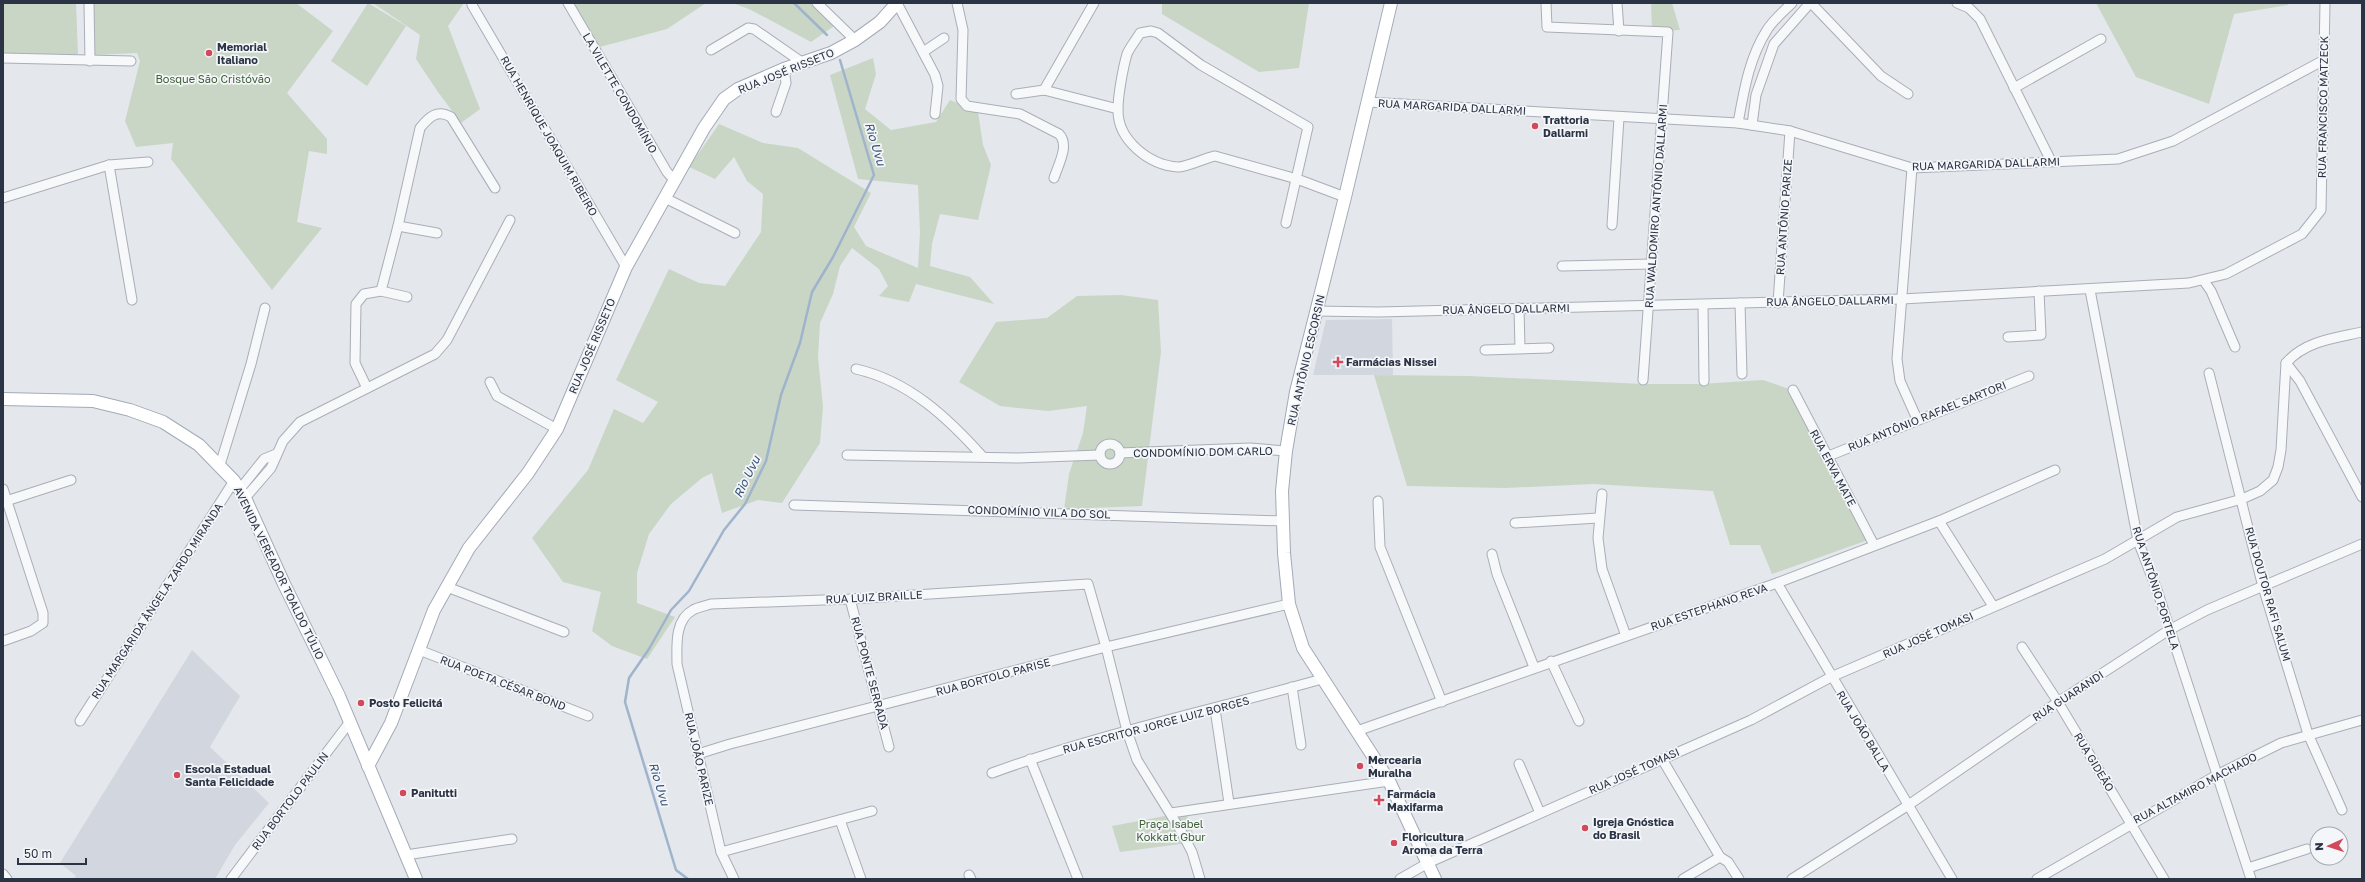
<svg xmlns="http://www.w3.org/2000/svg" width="2365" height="882" viewBox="0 0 2365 882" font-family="'Golos Text',sans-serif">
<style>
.built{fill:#d2d6de}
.green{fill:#c9d6c5}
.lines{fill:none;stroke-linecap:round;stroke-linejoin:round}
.stream{stroke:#9fb4cc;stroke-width:2.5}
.minor-casing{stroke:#a9aeb7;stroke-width:11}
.major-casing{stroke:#a3abb8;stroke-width:14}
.minor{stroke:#f7f8fa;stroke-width:9}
.major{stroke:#fff;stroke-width:12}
.poi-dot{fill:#d1495b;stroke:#f4f6f9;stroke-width:1.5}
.labels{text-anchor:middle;stroke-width:3.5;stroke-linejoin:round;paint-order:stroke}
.poi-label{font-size:11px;font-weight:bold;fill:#2b3445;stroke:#f4f6f9;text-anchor:start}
.street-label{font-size:11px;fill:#2b3445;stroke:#f4f6f9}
.park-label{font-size:11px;fill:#3f6138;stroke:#f4f6f9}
.water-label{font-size:12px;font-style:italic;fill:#34527a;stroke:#f4f6f9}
</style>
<rect width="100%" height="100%" fill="#e4e7ec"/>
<g class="built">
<path d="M1392 319 1393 375H1313L1326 320Z"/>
<path d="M192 650 240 696 210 747 269 803 235 845 215 879H73L76 876 60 863Z"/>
</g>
<g class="green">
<path d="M3 3H76L78 55 3 53Z"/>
<path d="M89 3H296L333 31 287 93 327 139V154L309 151 297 222 322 228 272 290 171 159 173 143 136 147 125 121 140 61 137 53 92 55Z"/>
<path d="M368 3 406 26 367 86 331 61Z"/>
<path d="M373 3H464L448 26 480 109 461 123 438 92 416 59 420 35Z"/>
<path d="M571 3H706L667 29 596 48Z"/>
<path d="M733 3H812L834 26 811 42 751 10Z"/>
<path d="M1162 3H1309L1299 68 1259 72 1162 14Z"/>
<path d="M1651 3H1672L1680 30 1652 32Z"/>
<path d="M2096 3H2288V5L2234 14 2209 104 2136 77Z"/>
<path d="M873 58 876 74 865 109 891 130 936 122 950 100 978 112 983 145 991 165 978 220 940 214 932 244 930 266 970 277 994 304 916 284 909 302 879 296 888 286 879 269 852 248 840 266 833 294 820 323 818 357 823 407 820 443 782 503 758 500 722 513 712 473 702 478 671 504 649 534 637 573V603L675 617 647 659 612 646 592 631 601 592 563 582 532 538 588 470 614 409 643 423 658 402 616 380 669 269 699 283 725 286 761 232 763 194 747 181 734 157 715 179 689 167 719 124 763 143 798 148 871 193 854 227 866 246 918 268 920 232 918 185 858 179 830 75Z"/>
<path d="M1121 295 1158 300 1161 352 1142 506 1064 509 1069 474 1083 433 1087 406 1048 411 1000 406 959 382 996 322 1047 318 1077 296Z"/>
<path d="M1374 375 1468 376 1643 384H1700L1763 380 1792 390 1868 540 1772 574 1760 545H1730L1713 491 1593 484 1505 488 1407 486Z"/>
<path d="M1186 812 1196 842 1120 852 1112 826Z"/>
</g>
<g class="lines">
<g class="stream">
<path d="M794 3 827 35"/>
<path d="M688 879 676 870 625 702 629 678 649 649 671 610 689 591 724 530 745 504 766 461 781 395 800 343 812 292 833 257 874 175 840 60"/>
</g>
<g class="minor-casing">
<g id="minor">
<path d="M89 3 90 61"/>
<path d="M568 3 667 172 675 181"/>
<path d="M817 3 855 40"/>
<path d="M897 3 935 75 938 86 935 114"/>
<path d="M957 3 963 30 961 99 967 106 1020 114 1059 134C1070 145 1058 165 1054 178"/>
<path d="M1546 3 1547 27 1668 32 1643 380"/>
<path d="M1617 3 1619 31"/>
<path d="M1811 3 1881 76 1908 94"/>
<path d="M1957 3 1969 8 1980 19 2051 161"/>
<path d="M472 5 626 267"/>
<path d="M711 50 748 28 754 29 803 63"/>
<path d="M923 52 944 38"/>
<path d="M3 58 131 61"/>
<path d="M2014 88 2101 39"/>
<path d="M1044 90 1094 3"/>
<path d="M1016 94 1044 90 1118 109"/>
<path d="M1367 102 1738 123 1790 131 1912 168 2118 159 2173 141 2324 60"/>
<path d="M776 112 786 83 784 69"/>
<path d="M1738 123C1744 91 1749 58 1767 30 1773 20 1784 11 1792 3"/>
<path d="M1752 125 1756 95 1774 44 1810 3"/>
<path d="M109 165 132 300"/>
<path d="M1912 168 1897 359 1900 381 1917 419"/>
<path d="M3 198 109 165 148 162"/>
<path d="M665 198 735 233"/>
<path d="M1286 223 1308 127 1201 65 1158 33 1151 31 1140 33C1136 40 1130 47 1127 54 1123 68 1118 95 1118 109 1117 140 1149 165 1178 167 1187 167 1205 158 1215 156L1297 179 1345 197"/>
<path d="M1612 225 1619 118"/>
<path d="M398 226 437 233"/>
<path d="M1562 266 1652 264"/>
<path d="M2204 281 2211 291 2235 347"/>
<path d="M2090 290 2138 541 2157 590 2251 879"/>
<path d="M381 291 398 226 420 128C429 117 437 109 451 117L495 188"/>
<path d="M1740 303 1742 374"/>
<path d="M1778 303 1790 131"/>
<path d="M1703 305 1704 381"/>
<path d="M1519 308 1520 348"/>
<path d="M1316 311 1379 312 1902 299 2189 283 2226 274 2302 234 2321 210 2325 3"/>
<path d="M2008 337 2041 335 2039 291"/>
<path d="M1485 350 1549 348"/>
<path d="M2286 363 2300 381 2362 497"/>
<path d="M856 369C909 381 948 418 983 457"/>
<path d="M2209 373 2263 587 2308 734 2342 810"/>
<path d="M490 382 497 396 557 429"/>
<path d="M367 388 355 363 356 304 364 294 381 291 407 297"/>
<path d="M1793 390 1874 545"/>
<circle cx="1110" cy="454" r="10"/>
<path d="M1120 453 1250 448 1286 451"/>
<path d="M847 455 1018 458 1100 455"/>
<path d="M1826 457 2029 376"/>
<path d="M220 465 251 364 265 308"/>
<path d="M3 489 43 613V623L31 631 3 641"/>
<path d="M240 489 264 459 276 454"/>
<path d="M1602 494 1598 538 1602 569 1626 636"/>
<path d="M245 498 271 468 283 441 300 422 435 354 447 340 510 220"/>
<path d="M1378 501 1380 547 1442 702"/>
<path d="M3 502 71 480"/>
<path d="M794 505 1283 521"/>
<path d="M1939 521 1993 606"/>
<path d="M1515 523 1598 518"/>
<path d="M1492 554 1497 574 1534 667"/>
<path d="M1777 583 1952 879"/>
<path d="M447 587 564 632"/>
<path d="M850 599 889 747"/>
<path d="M2022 647 2058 702 2164 879"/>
<path d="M419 650 588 716"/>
<path d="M1551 661 1579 721"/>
<path d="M1292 687 1301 745"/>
<path d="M1215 709 1229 803"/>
<path d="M80 721 234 481"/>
<path d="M1357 731 1777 583 1939 521 2055 470"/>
<path d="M698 754 730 744 1106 647 1289 604"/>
<path d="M1030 759 1078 879"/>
<path d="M1662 759 1720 857 1728 862 1739 879"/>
<path d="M1519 764 1540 813"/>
<path d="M992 773C1099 734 1212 710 1322 679"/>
<path d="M1171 813 1389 781"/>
<path d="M840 820 861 879"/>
<path d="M721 852 872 811"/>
<path d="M406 855 512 839"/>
<path d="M2248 868 2307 849"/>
<path d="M3 874 7 879"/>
<path d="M969 875 971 879"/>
<path d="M231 879 349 723"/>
<path d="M734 879 721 852 677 664C677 647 674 620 693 610 698 607 705 606 711 604L850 599 1088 584 1106 647 1127 731 1137 760 1181 831 1192 852 1200 879"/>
<path d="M1400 879 1428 863 1751 720 1831 677 2105 559 2177 517 2242 499 2260 491 2273 480 2278 467 2281 450 2286 363C2305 341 2335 338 2362 332"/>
<path d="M1683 879 1720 857"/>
<path d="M1792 879 1907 806 2058 702 2169 630 2207 610 2362 544"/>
<path d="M2037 879 2217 775 2281 743 2362 720"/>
</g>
</g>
<g class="major-casing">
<g id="major">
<path d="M1391 3 1345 197 1296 392 1286 451 1282 491 1284 553 1289 604 1303 648 1389 781 1435 879"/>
<path d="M3 399 93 401 130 410 163 422 199 445 234 481 245 498 284 584 339 696 416 879"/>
<path d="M368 766 391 723 434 610 469 548 528 473 557 429 626 267 704 128 724 99 738 89 784 69 831 53 855 40 880 22 897 3"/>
</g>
</g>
<use href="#minor" class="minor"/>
<use href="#major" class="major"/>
</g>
<g class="poi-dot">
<circle cx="209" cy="53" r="4"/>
<circle cx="1535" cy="126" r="4"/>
<path d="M1336 356h4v4h4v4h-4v4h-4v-4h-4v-4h4z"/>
<circle cx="361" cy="703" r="4"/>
<circle cx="1360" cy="766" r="4"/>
<circle cx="177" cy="775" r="4"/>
<circle cx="403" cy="793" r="4"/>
<path d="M1377 794h4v4h4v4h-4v4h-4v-4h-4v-4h4z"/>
<circle cx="1585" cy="828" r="4"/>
<circle cx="1394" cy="843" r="4"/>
</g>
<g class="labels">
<g class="poi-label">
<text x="217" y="51">Memorial<tspan x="217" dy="13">Italiano</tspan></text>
<text x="1543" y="124">Trattoria<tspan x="1543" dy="13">Dallarmi</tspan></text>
<text x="1346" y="366">Farmácias Nissei</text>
<text x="369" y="707">Posto Felicitá</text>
<text x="1368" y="764">Mercearia<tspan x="1368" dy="13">Muralha</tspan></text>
<text x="185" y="773">Escola Estadual<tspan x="185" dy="13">Santa Felicidade</tspan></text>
<text x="411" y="797">Panitutti</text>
<text x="1387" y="798">Farmácia<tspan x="1387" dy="13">Maxifarma</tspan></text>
<text x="1593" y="826">Igreja Gnóstica<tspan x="1593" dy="13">do Brasil</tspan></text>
<text x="1402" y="841">Floricultura<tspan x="1402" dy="13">Aroma da Terra</tspan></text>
</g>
<g class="street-label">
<text transform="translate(786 71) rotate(-22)" y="4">RUA JOSÉ RISSETO</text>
<text transform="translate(620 93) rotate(60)" y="4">LA VILETTE CONDOMÍNIO</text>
<text transform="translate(1452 107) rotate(3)" y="4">RUA MARGARIDA DALLARMI</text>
<text transform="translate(2323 107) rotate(-89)" y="4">RUA FRANCISCO MATZECK</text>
<text transform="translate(549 136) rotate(60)" y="4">RUA HENRIQUE JOAQUIM RIBEIRO</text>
<text transform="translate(1986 164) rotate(-2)" y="4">RUA MARGARIDA DALLARMI</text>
<text transform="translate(1656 206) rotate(-86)" y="4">RUA WALDOMIRO ANTÔNIO DALLARMI</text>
<text transform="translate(1784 217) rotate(-86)" y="4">RUA ANTÔNIO PARIZE</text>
<text transform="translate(1830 301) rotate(-1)" y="4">RUA ÂNGELO DALLARMI</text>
<text transform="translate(1506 309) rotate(-1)" y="4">RUA ÂNGELO DALLARMI</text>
<text transform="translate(592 346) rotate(-67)" y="4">RUA JOSÉ RISSETO</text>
<text transform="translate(1306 360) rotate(-77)" y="4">RUA ANTÔNIO ESCORSIN</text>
<text transform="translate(1927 416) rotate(-22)" y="4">RUA ANTÔNIO RAFAEL SARTORI</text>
<text transform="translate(1203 452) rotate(-1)" y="4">CONDOMÍNIO DOM CARLO</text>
<text transform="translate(1833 468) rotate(62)" y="4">RUA ERVA MATE</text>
<text transform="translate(1039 512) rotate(2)" y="4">CONDOMÍNIO VILA DO SOL</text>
<text transform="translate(279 573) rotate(64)" y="4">AVENIDA VEREADOR TOALDO TÚLIO</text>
<text transform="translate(2156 588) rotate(72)" y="4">RUA ANTÔNIO PORTELA</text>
<text transform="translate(2268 594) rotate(74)" y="4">RUA DOUTOR RAFI SALUM</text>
<text transform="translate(874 597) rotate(-3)" y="4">RUA LUIZ BRAILLE</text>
<text transform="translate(157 601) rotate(-57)" y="4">RUA MARGARIDA ÂNGELA ZARDO MIRANDA</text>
<text transform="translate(1709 607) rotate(-19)" y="4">RUA ESTEPHANO REVA</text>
<text transform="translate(1928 635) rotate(-24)" y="4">RUA JOSÉ TOMASI</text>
<text transform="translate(870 673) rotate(75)" y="4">RUA PONTE SERRADA</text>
<text transform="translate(993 677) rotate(-15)" y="4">RUA BORTOLO PARISE</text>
<text transform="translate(503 683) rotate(21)" y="4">RUA POETA CÉSAR BOND</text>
<text transform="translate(2068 696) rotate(-33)" y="4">RUA GUARANDI</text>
<text transform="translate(1156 725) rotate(-15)" y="4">RUA ESCRITOR JORGE LUIZ BORGES</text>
<text transform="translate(1863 731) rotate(59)" y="4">RUA JOÃO BALLA</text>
<text transform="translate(699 759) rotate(77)" y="4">RUA JOÃO PARIZE</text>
<text transform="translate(2094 762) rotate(59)" y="4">RUA GIDEÃO</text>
<text transform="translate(1634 771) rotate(-24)" y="4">RUA JOSÉ TOMASI</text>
<text transform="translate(2195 788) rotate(-28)" y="4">RUA ALTAMIRO MACHADO</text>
<text transform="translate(290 801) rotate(-53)" y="4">RUA BORTOLO PAULIN</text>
</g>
<g class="park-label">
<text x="213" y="83">Bosque São Cristóvão</text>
<text x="1171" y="828">Praça Isabel<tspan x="1171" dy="13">Kokkatt Gbur</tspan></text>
</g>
<g class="water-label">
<text transform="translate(875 144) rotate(73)" y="4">Rio Uvu</text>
<text transform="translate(747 477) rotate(-64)" y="4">Rio Uvu</text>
<text transform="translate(659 784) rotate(73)" y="4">Rio Uvu</text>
</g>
</g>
<rect width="2365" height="882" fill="none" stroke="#2b3445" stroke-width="8"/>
<g transform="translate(2329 846) rotate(267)"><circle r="19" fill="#f4f6f9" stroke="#a4a8b1"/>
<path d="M0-3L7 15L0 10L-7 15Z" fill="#d1495b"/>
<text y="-6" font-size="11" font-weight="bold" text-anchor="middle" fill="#2b3445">N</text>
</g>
<path d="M18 858v6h68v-6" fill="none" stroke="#2b3445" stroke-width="2"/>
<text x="24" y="858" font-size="12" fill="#2b3445" stroke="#f4f6f9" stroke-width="3" paint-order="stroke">50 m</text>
</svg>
